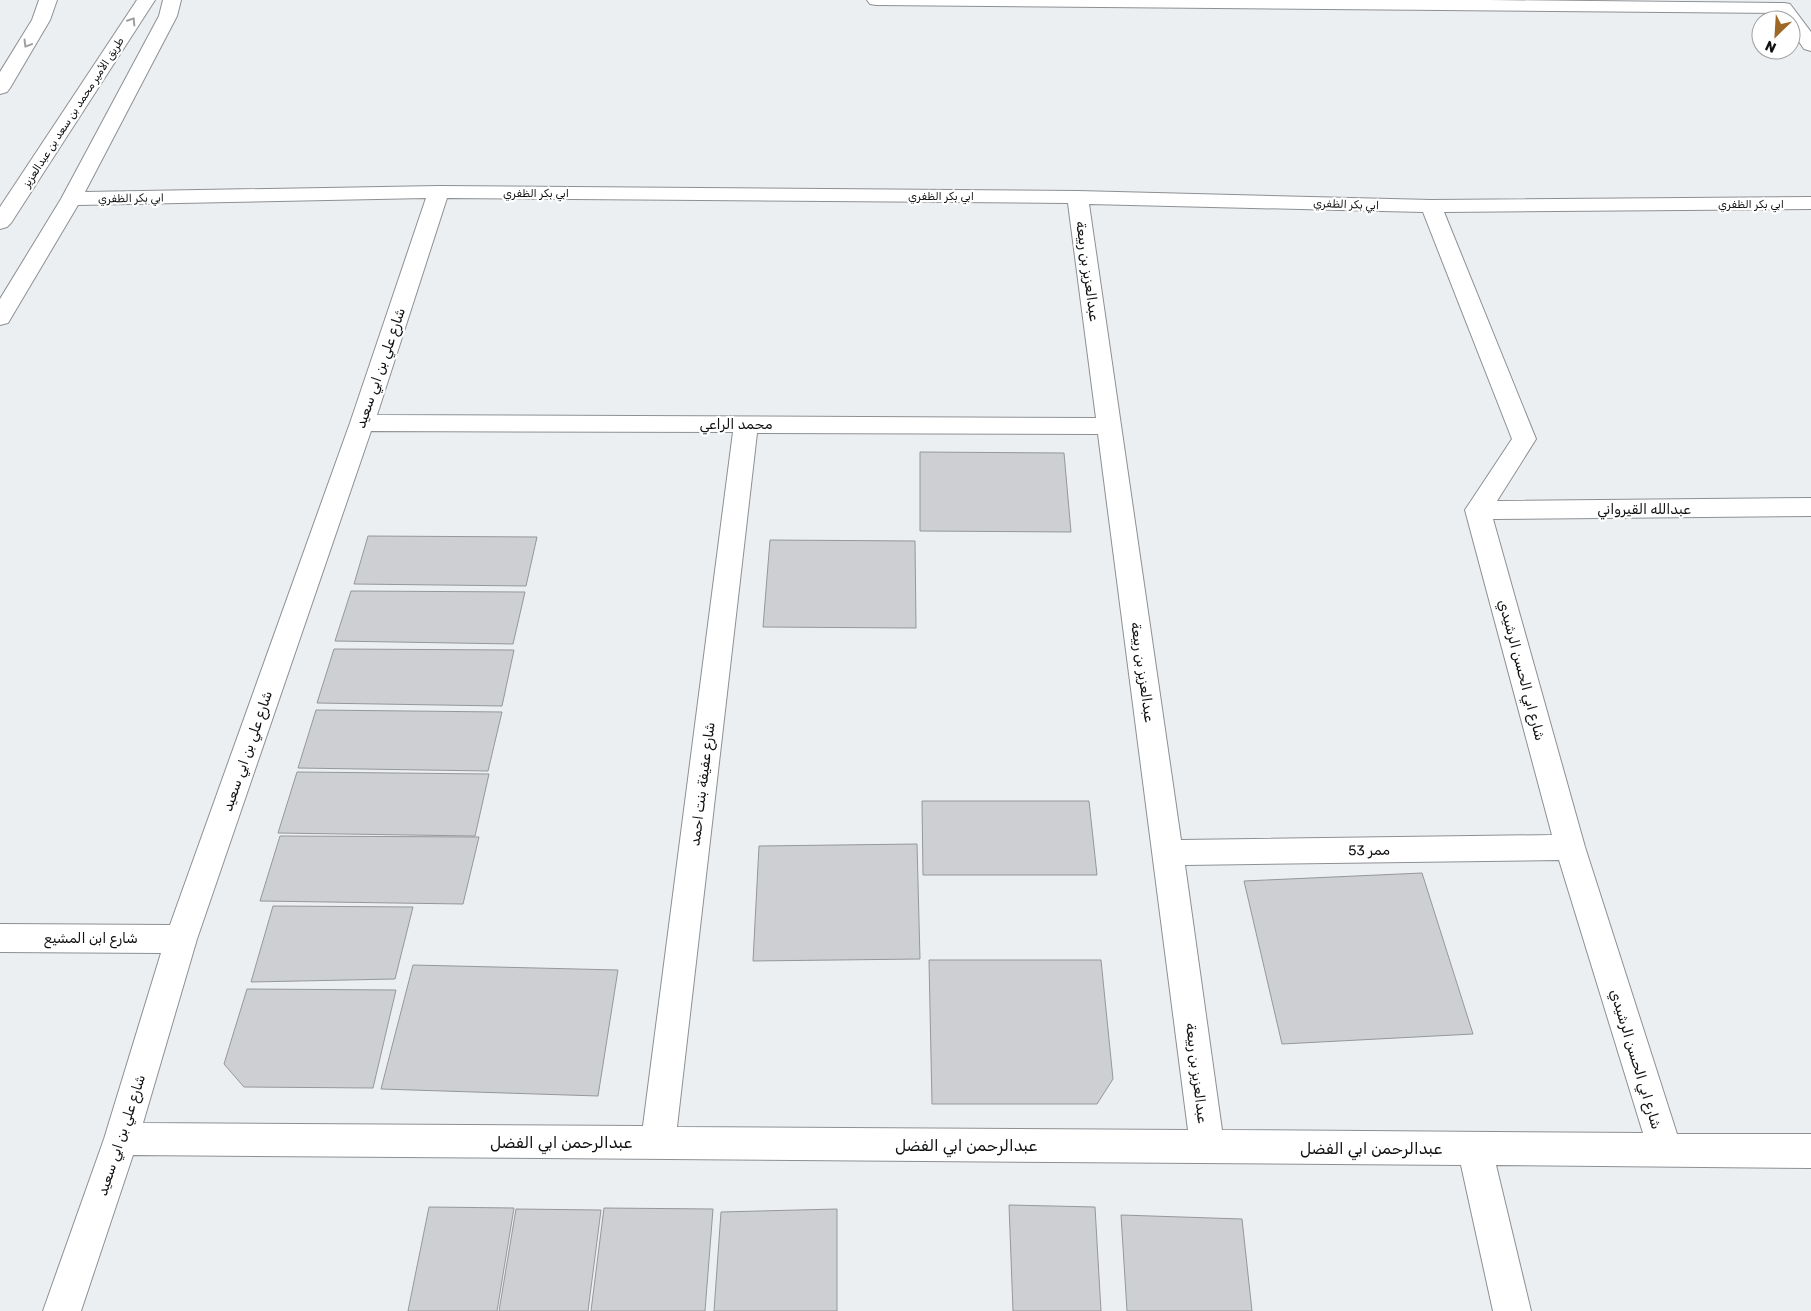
<svg xmlns="http://www.w3.org/2000/svg" width="1811" height="1311" viewBox="0 0 1811 1311" font-family="Rubik,'Noto Naskh Arabic',sans-serif">
<style>
.building{fill:#cdcfd2;stroke:#95979a}
.lines{fill:none;stroke-linecap:round;stroke-linejoin:round}
.street-casing{stroke:#8d9093;stroke-width:2}
.secondary-casing{stroke:#8d9093;stroke-width:2}
.street{fill:#fff;fill-rule:evenodd}
.secondary{fill:#fff;fill-rule:evenodd}
.oneway{stroke:#9f9fa0}
.labels{text-anchor:middle;stroke-width:4.5;stroke-linejoin:round;paint-order:stroke}
.far-street-label{font-size:11px;fill:#0f1011;stroke:#fff}
.street-label{font-size:14px;fill:#0f1011;stroke:#fff}
.near-street-label{font-size:16px;fill:#0f1011;stroke:#fff}
</style>
<rect width="100%" height="100%" fill="#eceff2"/>
<g class="building">
<path d="M920 452 1064 453 1071 532 920 531Z"/>
<path d="M368 536 537 537 526 586 354 584Z"/>
<path d="M770 540 915 541 916 628 763 627Z"/>
<path d="M351 591 525 592 513 644 335 641Z"/>
<path d="M334 649 514 650 502 706 317 703Z"/>
<path d="M316 710 502 712 488 771 298 768Z"/>
<path d="M297 772 489 774 475 836 278 833Z"/>
<path d="M922 801H1089L1097 875H923Z"/>
<path d="M280 836 479 837 463 904 260 901Z"/>
<path d="M917 844 920 959 753 961 759 846Z"/>
<path d="M1422 873 1473 1034 1282 1044 1244 881Z"/>
<path d="M273 906 413 907 395 979 251 982Z"/>
<path d="M929 960H1101L1113 1079 1097 1104H932Z"/>
<path d="M413 965 618 970 598 1096 381 1089Z"/>
<path d="M247 989 396 990 373 1088 244 1087 224 1064Z"/>
<path d="M1009 1205 1095 1207 1101 1311H1013Z"/>
<path d="M429 1207 514 1208 497 1311H408Z"/>
<path d="M604 1208 713 1209 705 1311H591Z"/>
<path d="M516 1209 601 1210 588 1311H499Z"/>
<path d="M837 1209V1311H714L721 1212Z"/>
<path d="M1121 1215 1242 1219 1252 1311H1127Z"/>
</g>
<g class="lines">
<g class="street-casing">
<g id="street">
<path d="M163 0H181L177 16 85 192 439 186 1078 191 1431 200 1811 197V209L1444 212 1536 439 1497 501 1811 498V516L1493 519 1585 847 1677 1134H1811V1168L1496 1165 1531 1311H1493L1461 1165 133 1155 81 1311H43L104 1139 161 953 0 952V924L170 925 350 423 426 198 78 205 11 318 8 323 0 325V299L61 199 159 16ZM447 198 1068 203 1096 418 377 415ZM1089 204 1423 212 1512 439 1465 510 1552 835 1181 840ZM371 431 733 432 643 1126 143 1123 197 939ZM757 433 1098 434 1188 1130 677 1127ZM1559 860 1643 1133 1222 1130 1185 865Z"/>
<path d="M867 0H1489L1784 3 1790 4 1811 32V51L1804 49 1791 30V20H1784L1779 13 876 5 870 4Z"/>
</g>
</g>
<g class="secondary-casing">
<g id="secondary">
<path d="M39 0H57L50 20 10 88 7 92 0 94V72L32 20Z"/>
<path d="M137 0H155L11 223 7 227 0 229V207Z"/>
</g>
</g>
<use href="#street" class="street"/>
<use href="#secondary" class="secondary"/>
</g>
<defs><path id="oneway-chevron" d="M-2-3.5L2.5 0L-2 3.5" fill="none" stroke-width="1.6" stroke-linecap="round" stroke-linejoin="round" transform="scale(1.25)"/></defs>
<g class="oneway">
<use href="#oneway-chevron" transform="translate(132 21) rotate(-57)"/>
<use href="#oneway-chevron" transform="translate(27 44) rotate(121)"/>
</g>
<g class="labels">
<g class="far-street-label">
<text transform="translate(73 112) rotate(-57)" y="4">طريق الأمير محمد بن سعد بن عبدالعزيز</text>
<text x="536" y="197">ابي بكر الظفري</text>
<text x="941" y="200">ابي بكر الظفري</text>
<text transform="translate(131 198) rotate(-1)" y="4">ابي بكر الظفري</text>
<text transform="translate(1346 204) rotate(2)" y="4">ابي بكر الظفري</text>
<text x="1751" y="208">ابي بكر الظفري</text>
</g>
<g class="street-label">
<text transform="translate(1088 271) rotate(82)" y="5">عبدالعزيز بن ربيعة</text>
<text transform="translate(380 368) rotate(-71)" y="5">شارع علي بن ابي سعيد</text>
<text x="736" y="429">محمد الراعي</text>
<text x="1644" y="514">عبدالله القيرواني</text>
<text transform="translate(1522 670) rotate(75)" y="5">شارع ابي الحسن الرشيدي</text>
<text transform="translate(1143 672) rotate(82)" y="5">عبدالعزيز بن ربيعة</text>
<text transform="translate(247 751) rotate(-71)" y="5">شارع علي بن ابي سعيد</text>
<text transform="translate(702 784) rotate(-83)" y="5">شارع عفيفة بنت احمد</text>
<text transform="translate(1369 850) rotate(-1)" y="5">ممر 53</text>
<text x="91" y="943">شارع ابن المشيع</text>
<text transform="translate(1636 1059) rotate(73)" y="5">شارع ابي الحسن الرشيدي</text>
<text transform="translate(1197 1073) rotate(83)" y="5">عبدالعزيز بن ربيعة</text>
<text transform="translate(121 1135) rotate(-72)" y="5">شارع علي بن ابي سعيد</text>
</g>
<g class="near-street-label">
<text x="561" y="1148">عبدالرحمن ابي الفضل</text>
<text x="966" y="1151">عبدالرحمن ابي الفضل</text>
<text x="1371" y="1154">عبدالرحمن ابي الفضل</text>
</g>
</g>
<g transform="translate(1776 35) rotate(205)"><circle r="24" fill="#ffffff" stroke="#9f9fa0"/>
<path d="M0-4L9 19L0 12L-9 19Z" fill="#9e6723"/>
<text y="-8" font-size="14" font-weight="bold" text-anchor="middle" fill="#0f1011">N</text>
</g>
</svg>
